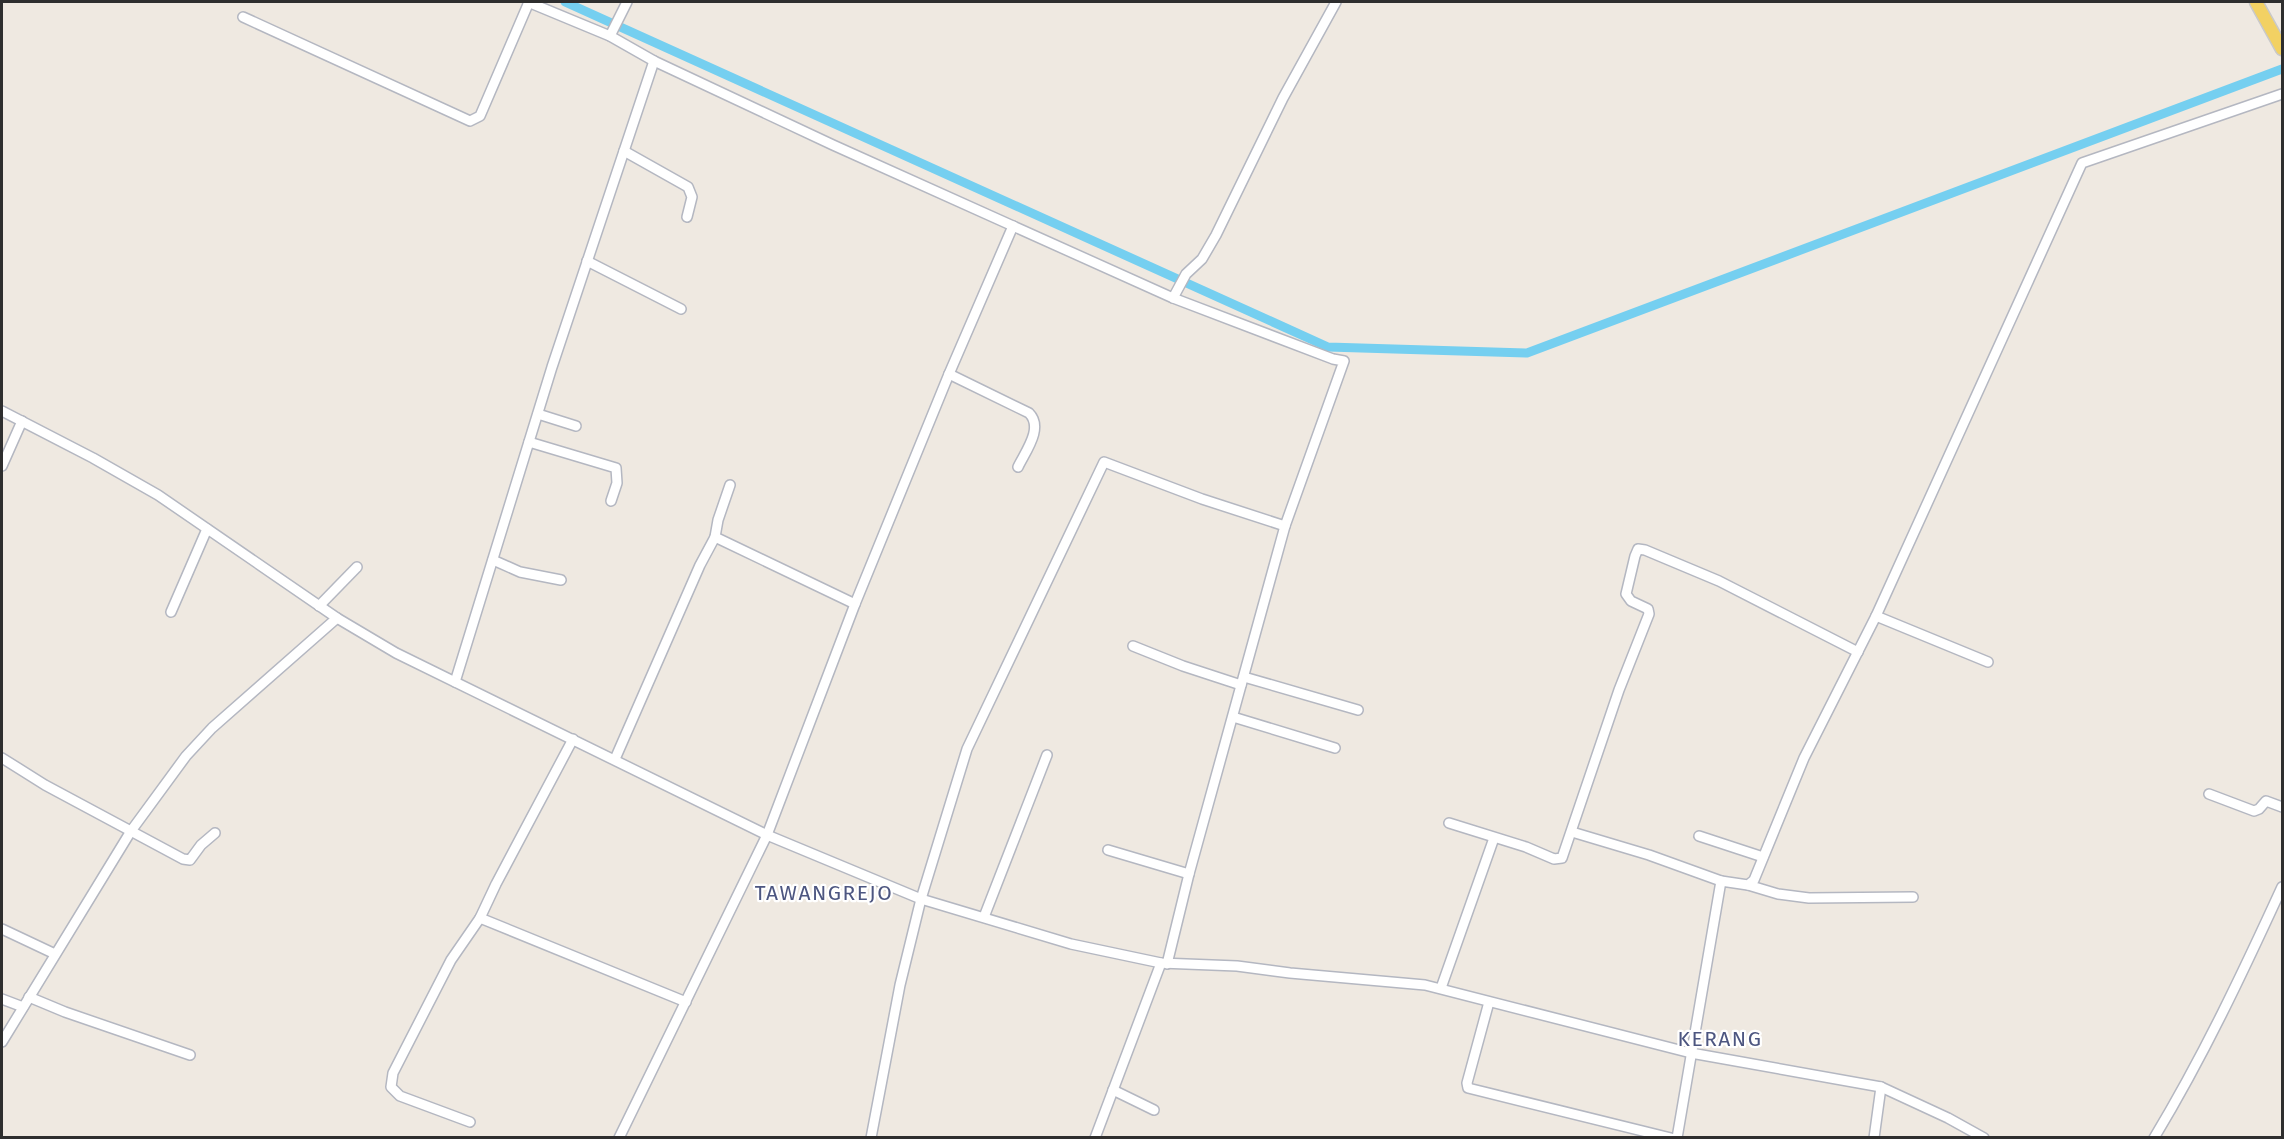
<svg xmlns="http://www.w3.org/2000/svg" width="2284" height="1139" viewBox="0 0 2284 1139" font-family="'Fira Sans',sans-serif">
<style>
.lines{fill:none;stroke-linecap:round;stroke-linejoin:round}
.canal{stroke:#75cff0;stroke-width:9}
.minor-casing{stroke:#b4b7c1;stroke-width:12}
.major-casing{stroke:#c9c9c9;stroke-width:15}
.minor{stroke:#fff;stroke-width:9}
.major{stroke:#f2d163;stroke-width:12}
.labels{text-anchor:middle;stroke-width:4.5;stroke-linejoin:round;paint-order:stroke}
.quarter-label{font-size:21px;letter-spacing:1.5px;fill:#4d5680;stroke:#fff}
</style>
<rect width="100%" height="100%" fill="#efe9e1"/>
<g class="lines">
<path class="canal" d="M565 2 1328 347 1527 353 2282 69"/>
<g class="minor-casing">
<g id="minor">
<path d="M528 2 610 36 654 61 833 145 1173 298 1333 359 1344 361 1285 526 1189 874 1167 964"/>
<path d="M243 17 470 121 480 116 529 2"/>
<path d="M610 36 627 2"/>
<path d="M624 151 688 187 692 197 687 217"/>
<path d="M587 261 681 309"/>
<path d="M1173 298 1186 274 1202 259 1216 235 1283 98 1336 2"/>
<path d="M949 374 1029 413C1044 428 1025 452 1018 467"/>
<path d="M2 411 93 458 158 495 337 618 396 653 767 835 921 899 1071 944 1161 963 1237 966 1290 973 1425 985 1691 1053 1881 1087 1948 1118 1984 1138"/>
<path d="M538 414 576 426"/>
<path d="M529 442 616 468 617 483 611 501"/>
<path d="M2 466 22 421"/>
<path d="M730 485 718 520 715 537 855 604"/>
<path d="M493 560 520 572 561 580"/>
<path d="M319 606 357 567"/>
<path d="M171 612 207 529"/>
<path d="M1876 616 1988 662"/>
<path d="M1133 646 1183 666 1241 685"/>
<path d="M1244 677 1358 710"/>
<path d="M455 682 552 367 654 61"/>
<path d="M1233 717 1335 748"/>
<path d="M2 758 45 785 183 859 190 860 201 845 215 833"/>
<path d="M615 759 700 565 715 537"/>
<path d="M2209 794 2254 811 2259 809 2266 801 2282 807"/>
<path d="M1449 823 1526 847 1554 859 1562 858 1619 690 1649 614 1648 609 1631 601 1626 594 1635 556 1638 549 1645 550 1719 581 1858 652"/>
<path d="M1572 832 1649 855 1721 881"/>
<path d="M1699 836 1763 857"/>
<path d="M1108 850 1189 874"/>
<path d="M1748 885 1778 894 1809 898 1913 897"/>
<path d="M984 917 1047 755"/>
<path d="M480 918 686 1002"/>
<path d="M2 929 55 954"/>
<path d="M1441 988 1494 838"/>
<path d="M29 997 65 1012 190 1055"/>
<path d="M2 999 23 1007"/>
<path d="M1489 1002 1467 1083 1468 1088 1671 1138"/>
<path d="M2 1042 131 831 186 756 212 728 337 618"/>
<path d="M1113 1090 1154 1110"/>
<path d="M470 1122 400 1096 391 1087 393 1073 451 960 480 918 496 884 573 739"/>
<path d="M619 1138 767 835 855 604 949 374 1013 226"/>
<path d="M871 1138 900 985 921 899 967 749 1104 462 1202 499 1285 526"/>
<path d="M1095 1138 1161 963"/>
<path d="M1677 1138 1721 881 1748 885 1754 880 1804 758 1876 616 2082 163 2282 94"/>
<path d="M1874 1138 1881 1087"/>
<path d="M2154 1138C2203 1057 2243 972 2282 887"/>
</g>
</g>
<g class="major-casing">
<path id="major" d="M2256 2 2282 49"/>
</g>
<use href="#minor" class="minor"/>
<use href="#major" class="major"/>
</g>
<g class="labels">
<g class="quarter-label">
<text x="824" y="900">TAWANGREJO</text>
<text x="1720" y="1046">KERANG</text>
</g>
</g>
<rect width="2284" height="1139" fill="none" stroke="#2e2e2e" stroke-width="6"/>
</svg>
